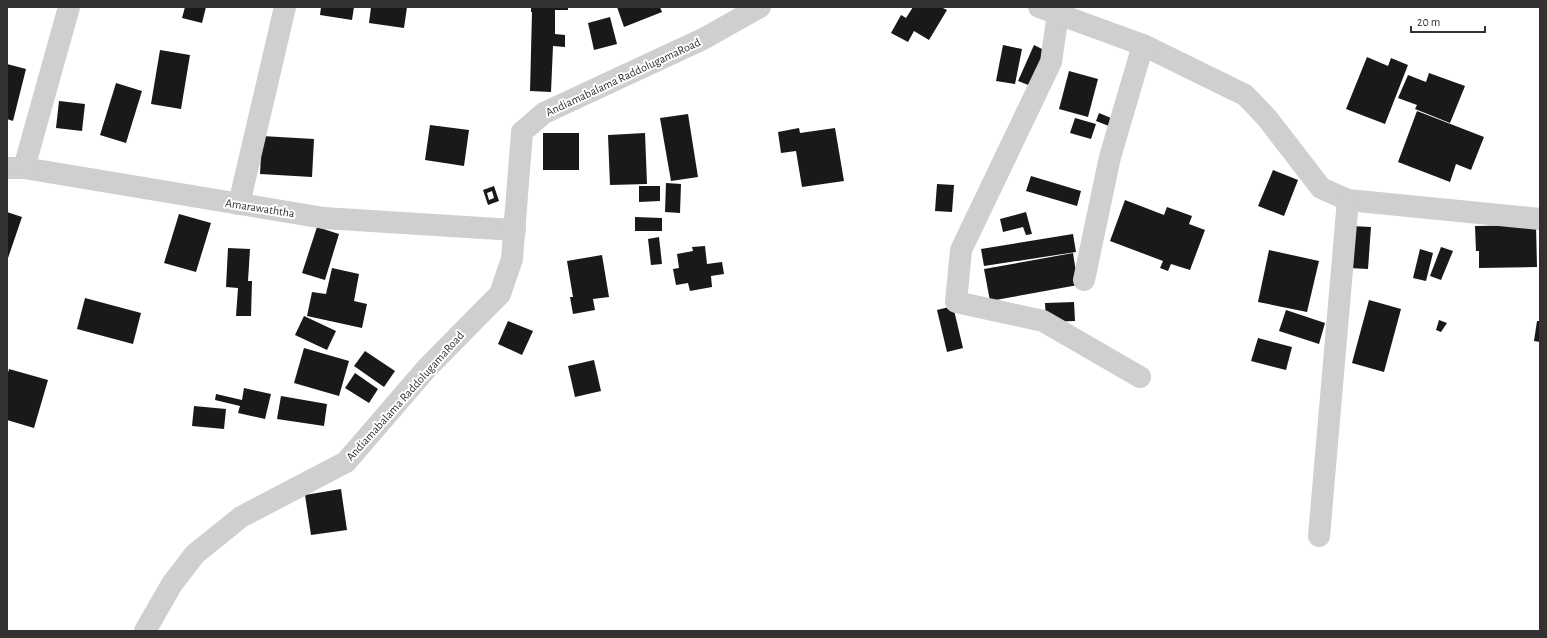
<svg xmlns="http://www.w3.org/2000/svg" width="1547" height="638" viewBox="0 0 1547 638" font-family="'Alegreya Sans',sans-serif">
<style>
.building{fill:#191919;fill-rule:evenodd}
.lines{fill:none;stroke-linecap:round;stroke-linejoin:round}
.minor{stroke:#cfcfcf;stroke-width:22}
.labels{text-anchor:middle;stroke-width:4;stroke-linejoin:round;paint-order:stroke}
.street-label{font-size:12px;fill:#323232;stroke:#fff}
</style>
<rect width="100%" height="100%" fill="#fff"/>
<g class="building">
<path d="M185 7H206L202 23 182 18Z"/>
<path d="M321 7H354L352 20 320 15Z"/>
<path d="M371 7H407L404 28 369 23Z"/>
<path d="M531 7H568V10H555V34L565 35V47L553 46 551 92 530 91 532 12H531Z"/>
<path d="M617 7H660L662 12 624 27Z"/>
<path d="M913 7H941L947 10 929 40 914 31 908 42 891 33 901 15 906 18Z"/>
<path d="M610 17 617 44 594 50 588 23Z"/>
<path d="M1003 45 1022 49 1015 84 996 81Z"/>
<path d="M1034 45 1046 51 1031 86 1018 81Z"/>
<path d="M160 50 190 55 181 109 151 104Z"/>
<path d="M1367 57 1388 66 1391 58 1408 65 1385 124 1346 109Z"/>
<path d="M7 64 26 69 13 121 7 119Z"/>
<path d="M1069 71 1098 79 1088 117 1059 109Z"/>
<path d="M1429 73 1465 86 1450 123 1415 109 1417 105 1398 98 1408 75 1426 82Z"/>
<path d="M116 83 142 91 126 143 100 135Z"/>
<path d="M59 101 85 104 82 131 56 128Z"/>
<path d="M1417 111 1484 137 1471 170 1456 164 1450 182 1398 162Z"/>
<path d="M1099 113 1111 118 1109 126 1096 121Z"/>
<path d="M688 114 698 177 671 181 660 118Z"/>
<path d="M1075 118 1096 124 1091 139 1070 133Z"/>
<path d="M430 125 469 130 464 166 425 160Z"/>
<path d="M799 128 800 133 835 128 844 181 802 187 796 151 781 153 778 132Z"/>
<rect x="543" y="133" width="36" height="37"/>
<path d="M645 133 647 184 610 185 608 135Z"/>
<path d="M262 136 314 139 312 177 260 174Z"/>
<path d="M1273 170 1298 180 1284 216 1258 206Z"/>
<path d="M1031 176 1081 191 1077 206 1026 191Z"/>
<path d="M666 183 681 184 680 213 665 212Z"/>
<path d="M937 184 954 185 952 212 935 211Z"/>
<path d="M494 186 499 201 488 205 483 190ZM492 191 494 198 489 200 487 193Z"/>
<path d="M639 186H660V201L639 202Z"/>
<path d="M1125 200 1164 215 1167 207 1192 216 1189 224 1205 230 1190 270 1171 264 1168 271 1160 268 1163 261 1110 241Z"/>
<path d="M7 212 22 217 7 261Z"/>
<path d="M1026 212 1032 234 1026 235 1023 227 1003 232 1000 219Z"/>
<path d="M179 214 211 223 196 272 164 263Z"/>
<path d="M635 217 662 218V231H635Z"/>
<path d="M1536 225 1537 267 1479 268V251H1476L1475 226Z"/>
<path d="M1352 226 1371 227 1368 269 1349 268Z"/>
<path d="M317 227 339 234 325 280 302 273Z"/>
<path d="M1073 234 1076 252 984 266 981 249Z"/>
<path d="M659 237 662 264 651 265 648 239Z"/>
<path d="M705 246 707 264 722 262 724 274 711 276 712 287 690 291 688 283 676 285 673 269 679 268 677 254 693 251 692 247Z"/>
<path d="M1441 247 1453 251 1441 280 1430 276Z"/>
<path d="M228 248 250 249 248 281H252L251 316H236L238 288 226 287Z"/>
<path d="M1420 249 1433 253 1426 281 1413 278Z"/>
<path d="M1269 250 1319 261 1307 312 1258 302Z"/>
<path d="M1073 253 1078 285 990 301 984 269Z"/>
<path d="M602 255 609 297 593 299 595 310 573 314 570 297H573L567 261Z"/>
<path d="M332 268 359 274 354 301 367 304 362 328 307 316 312 292 326 294Z"/>
<path d="M85 298 141 313 133 344 77 329Z"/>
<path d="M1369 300 1401 309 1384 372 1352 363Z"/>
<path d="M1074 302 1075 321 1046 322 1045 303Z"/>
<path d="M953 306 963 348 947 352 937 310Z"/>
<path d="M1286 310 1325 323 1319 344 1279 331Z"/>
<path d="M304 316 336 331 327 350 295 335Z"/>
<path d="M1439 320 1447 323 1441 332 1436 330Z"/>
<path d="M508 321 533 331 522 355 498 344Z"/>
<path d="M1537 321H1540V342L1534 341Z"/>
<path d="M1258 338 1292 347 1286 370 1251 361Z"/>
<path d="M304 348 349 361 339 396 294 383Z"/>
<path d="M365 351 395 371 384 387 354 366Z"/>
<path d="M594 360 601 391 575 397 568 366Z"/>
<path d="M9 369 48 380 34 428 7 420V376Z"/>
<path d="M355 373 378 389 369 403 345 388Z"/>
<path d="M244 388 271 394 265 419 238 413 240 406 215 400 216 394 242 400Z"/>
<path d="M281 396 327 404 324 426 277 419Z"/>
<path d="M194 406 226 409 224 429 192 426Z"/>
<path d="M341 489 347 530 311 535 305 495Z"/>
</g>
<g class="lines">
<g class="minor">
<path d="M1039 7 1058 14 1051 62 961 250 956 302 1043 321 1140 377"/>
<path d="M1058 14 1143 45 1245 95 1267 118 1321 188 1348 200 1540 219"/>
<path d="M7 168H24L324 218 515 230"/>
<path d="M24 168 69 7"/>
<path d="M239 204 285 7"/>
<path d="M1084 280 1110 157 1143 45"/>
<path d="M1319 536 1348 200"/>
<path d="M145 631 172 584 195 554 241 517 346 462 427 368 500 294 512 259 522 132 544 113 703 39 760 7"/>
</g>
</g>
<g class="labels">
<g class="street-label">
<text transform="translate(623 77) rotate(-25)" y="4">Andiamabalama RaddolugamaRoad</text>
<text transform="translate(260 208) rotate(9)" y="4">Amarawaththa</text>
<text transform="translate(405 396) rotate(-48)" y="4">Andiamabalama RaddolugamaRoad</text>
</g>
</g>
<rect width="1547" height="638" fill="none" stroke="#323232" stroke-width="16"/>
<path d="M1411 26v6h74v-6" fill="none" stroke="#323232" stroke-width="2"/>
<text x="1417" y="26" font-size="12" fill="#323232" stroke="#ffffff" stroke-width="3" paint-order="stroke">20 m</text>
</svg>
